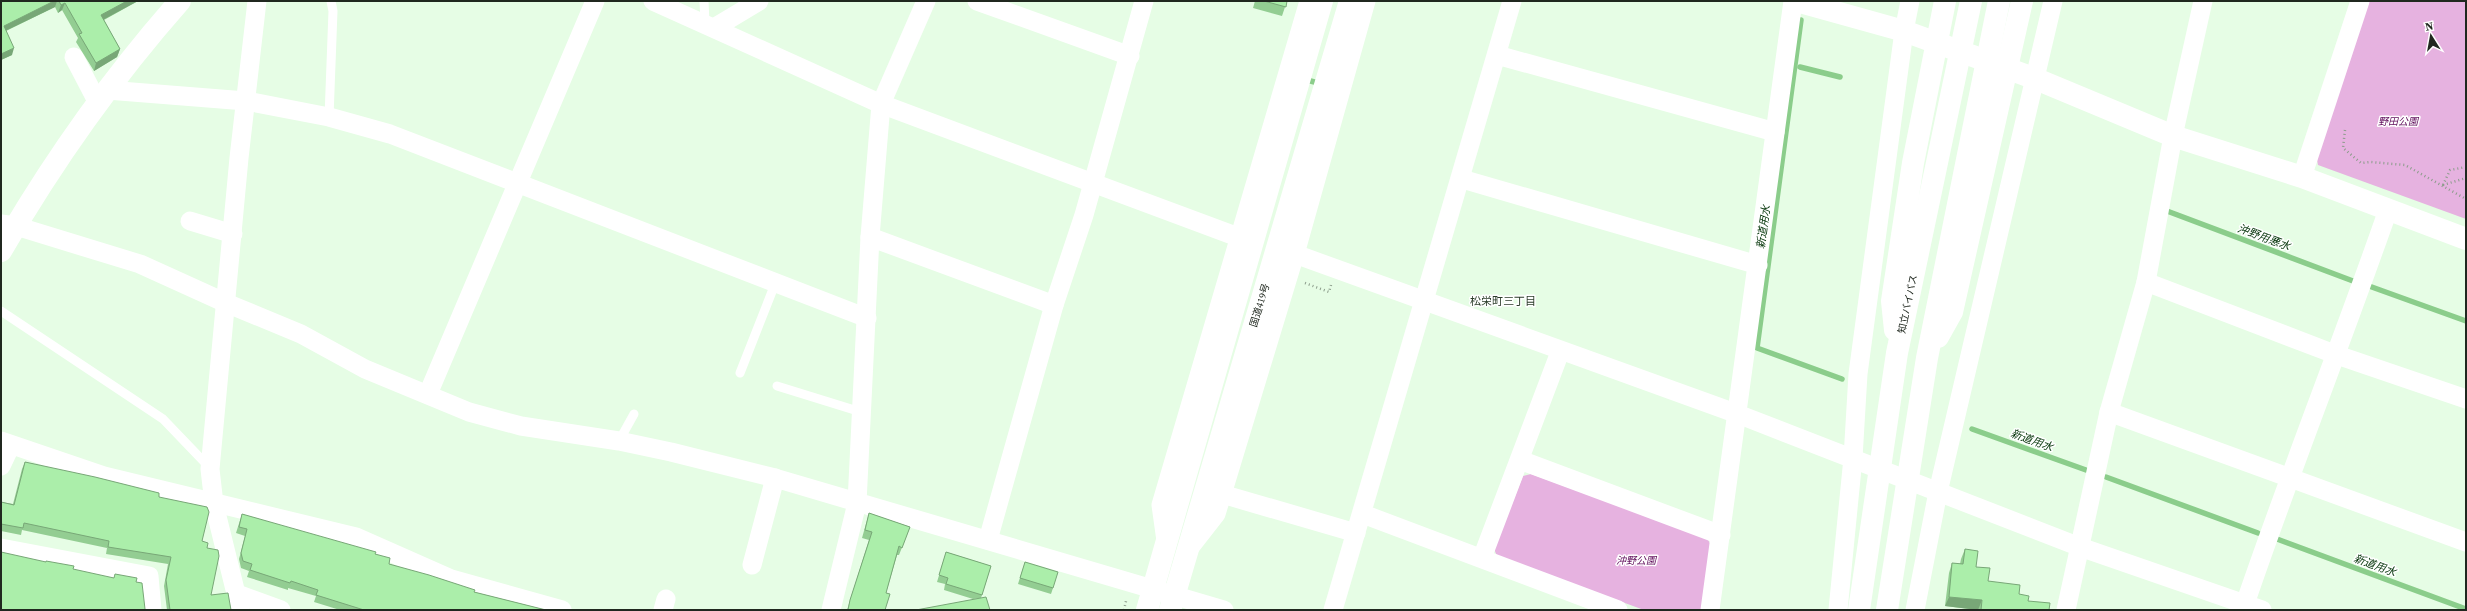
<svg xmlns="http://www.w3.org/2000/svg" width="2467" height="611" viewBox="0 0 2467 611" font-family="'Source Serif 4','Noto Sans JP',serif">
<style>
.green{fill:#e6b2e0}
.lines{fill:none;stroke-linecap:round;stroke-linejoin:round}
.stream{stroke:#8bcd8b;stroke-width:5.5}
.path{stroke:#8c9c8b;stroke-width:2.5;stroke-dasharray:1 3;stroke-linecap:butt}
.service{stroke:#fff;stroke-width:9}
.minor{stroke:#fff;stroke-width:19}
.tertiary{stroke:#fff;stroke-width:22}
.trunk{stroke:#fff;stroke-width:22}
.wall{fill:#93cd92}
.shaded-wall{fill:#78a777}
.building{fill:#abeeaa;stroke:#78a777}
.labels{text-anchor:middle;stroke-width:3;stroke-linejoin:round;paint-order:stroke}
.park-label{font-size:10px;font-style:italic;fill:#600e5c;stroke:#fff}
.street-label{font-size:10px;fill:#20281f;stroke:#fff}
.water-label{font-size:11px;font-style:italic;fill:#06360b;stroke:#fff}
.neighbourhood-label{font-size:11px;fill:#2b3d2a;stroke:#fff}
</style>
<rect width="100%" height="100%" fill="#e6fde5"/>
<g class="green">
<path d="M2367 1H2466V219L2318 165 2316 154Z"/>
<path d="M1531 474 1707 538 1712 547 1703 610H1644L1497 556 1494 549 1523 476Z"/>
</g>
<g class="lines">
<g class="stream">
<path d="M1801 20 1757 348 1842 379"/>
<path d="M1800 67 1840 77"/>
<path d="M1303 79 1322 84"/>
<path d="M2167 211 2353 281"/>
<path d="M2369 286 2466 321"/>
<path d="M1972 429 2086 470"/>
<path d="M2106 477 2258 533"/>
<path d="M2277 539 2466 609"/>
</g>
<g class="path">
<path d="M2345 130 2343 148 2361 163 2371 162 2405 165 2466 199"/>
<path d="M2443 185 2450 170 2466 167"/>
<path d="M2443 185 2466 178"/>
<path d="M1305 283 1329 292 1331 285"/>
<path d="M1124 610 1126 601"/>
</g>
<g class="service">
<path d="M704 1 705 23"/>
<path d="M329 117 333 11 331 1"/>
<path d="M1 311 163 419 210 468"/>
<path d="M740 373 775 284"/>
<path d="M777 386 861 412"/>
<path d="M619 441 634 414"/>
</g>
<g class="minor">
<path d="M653 1 881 104 1238 237"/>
<path d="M977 1 1130 56"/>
<path d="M714 28 759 1"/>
<path d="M1497 55 1775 132"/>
<path d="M74 57 98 103"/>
<path d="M107 90 246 101 329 117 390 134 867 318"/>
<path d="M2302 177 2360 1"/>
<path d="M1462 179 1758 265"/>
<path d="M190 221 233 234"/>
<path d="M1 224 16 226 140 264 226 303 301 334 365 369 469 412 521 426 619 441 671 452 775 478 1224 610"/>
<path d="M870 237 1054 305"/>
<path d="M1295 254 1735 413 2080 547 2262 610"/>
<path d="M2146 282 2337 355 2466 399"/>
<path d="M428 394 595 1"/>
<path d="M2109 412 2466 542"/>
<path d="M1 441 104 476 356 537 451 579 562 610"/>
<path d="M1520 460 1721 535"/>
<path d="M1 466 11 445"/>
<path d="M1222 494 1356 533"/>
<path d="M1363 514 1618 610"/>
<path d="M988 540 1054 305 1084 215 1144 1"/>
<path d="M1166 541 1161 505 1309 1"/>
<path d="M1191 546 1216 514 1295 254 1366 1"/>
<path d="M1 548 149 576 152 610"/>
<path d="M1482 558 1560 352"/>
<path d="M752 565 775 478"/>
<path d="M237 594 281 610"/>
<path d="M2245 604C2290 472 2342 342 2388 210"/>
<path d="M240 610 214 504 210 469 239 158 257 1"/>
<path d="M663 610 666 599"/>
<path d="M831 610 857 503 870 237 881 104 926 1"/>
<path d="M1333 610 1512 1"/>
<path d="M1710 610 1793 1"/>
<path d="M1838 610 1853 458 1858 374 1904 31 1910 1"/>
<path d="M1915 610 1938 492 2053 1"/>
<path d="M2066 610 2109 412 2146 282 2173 136 2203 1"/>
</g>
<g class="tertiary">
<path d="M1796 1 1904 31 2036 79 2173 136 2302 177 2466 239"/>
<path d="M1 251C52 163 112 78 180 1"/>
</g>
<g class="trunk">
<path d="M1895 330 1892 301 1913 163 1945 1"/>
<path d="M1938 337 1952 312 2022 1"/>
<path d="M1147 610 1322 1"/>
<path d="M1170 610 1350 1"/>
<path d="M1859 610 1897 353 1971 1"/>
<path d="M1887 610 1927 358 1999 1"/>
</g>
</g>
<g class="wall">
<path d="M1 1H138L104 20 120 49 117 57 94 71 76 42 78 38 62 10 58 13 55 7 6 31 12 55 1 60Z"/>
<path d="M1255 1H1287L1282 16 1253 8Z"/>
<path d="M25 462 159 497 202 541 207 548 211 595 231 610H167L164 586 168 564 106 554 107 548 22 530 21 535 1 531V502L13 504 22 469Z"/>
<path d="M869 513 910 527 899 555H897L886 593 885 610H847L869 540 862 538Z"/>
<path d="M242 514 375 554 389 564 474 592 546 610H340L314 602 316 596 288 588V590L247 577 249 571 241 568 239 559 245 536 236 533Z"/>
<path d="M1965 549 1976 567 1988 581 2019 594 2028 601 2049 610H1977L1945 606 1949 573 1952 563 1960 564 1961 559Z"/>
<path d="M946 552 991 566 981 598 973 599 944 590 945 584 937 582Z"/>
<path d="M1025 562 1053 588 1051 594 1018 584Z"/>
</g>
<g class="shaded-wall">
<path d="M54 1H57L55 7 1 33 4 26Z"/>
<path d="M127 1H138L99 22 101 15Z"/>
<path d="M65 3 62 10 58 13 61 5Z"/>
<path d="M14 48 12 55 1 60V54Z"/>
<path d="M120 49 117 57 94 71 96 63Z"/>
<path d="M1949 597 1982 600 1978 610 1945 606Z"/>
</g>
<g class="building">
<path d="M1 1H54L4 26 14 48 1 54Z"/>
<path d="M59 1H127L101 15 120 49 96 63 79 34 82 33 65 3 61 5Z"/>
<path d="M1264 1H1287L1286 7Z"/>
<path d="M25 462 95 477 159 493V497L207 507 209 512 202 541 208 543 207 548 218 550 219 556 211 595 228 593 231 610H170L166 580 171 557 108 547 109 541 24 523 23 528 1 524V502L14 505Z"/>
<path d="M869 513 910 527 902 548 899 546 886 593 890 594 885 610H848L850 600 872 532 865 530Z"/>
<path d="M242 514 376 552 375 554 390 558 389 564 429 575 475 590 474 592 546 610H364L316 595 318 590 291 581 290 583 250 570 252 564 243 561 241 553 247 529 239 527Z"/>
<path d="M1965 549 1978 551 1976 567 1990 568 1988 581 2020 585 2019 594 2029 596 2028 601 2050 603 2049 610H1981L1982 600 1949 597 1952 563 1963 564Z"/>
<path d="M1 552 46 562V561L74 566 73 569 114 578 115 574 137 578 136 582 142 583 145 609 146 610H1Z"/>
<path d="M946 552 991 566 982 595 946 584 948 578 939 575Z"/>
<path d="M1025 562 1058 572 1053 588 1020 578Z"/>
<path d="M986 597 990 610H916Z"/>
</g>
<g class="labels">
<g class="park-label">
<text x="2398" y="125">野田公園</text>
<text x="1636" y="564">沖野公園</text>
</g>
<g class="street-label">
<text transform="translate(1907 304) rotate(-78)" y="4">知立バイパス</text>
<text transform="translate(1259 305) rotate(-73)" y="4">国道419号</text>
</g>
<g class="water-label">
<text transform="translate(1763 227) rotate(-82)" y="4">新道用水</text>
<text transform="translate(2264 237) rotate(20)" y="4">沖野用悪水</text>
<text transform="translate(2032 440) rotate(20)" y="4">新道用水</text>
<text transform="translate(2375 565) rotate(20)" y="4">新道用水</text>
</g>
<g class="neighbourhood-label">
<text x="1503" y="305">松栄町三丁目</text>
</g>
</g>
<rect width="2467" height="611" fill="none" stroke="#20281f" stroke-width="4"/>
<g transform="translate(2431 36) rotate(349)" stroke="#ffffff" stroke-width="3" paint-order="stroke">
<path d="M0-3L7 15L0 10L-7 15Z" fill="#20281f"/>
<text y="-6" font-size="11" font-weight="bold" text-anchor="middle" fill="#20281f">N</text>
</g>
</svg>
